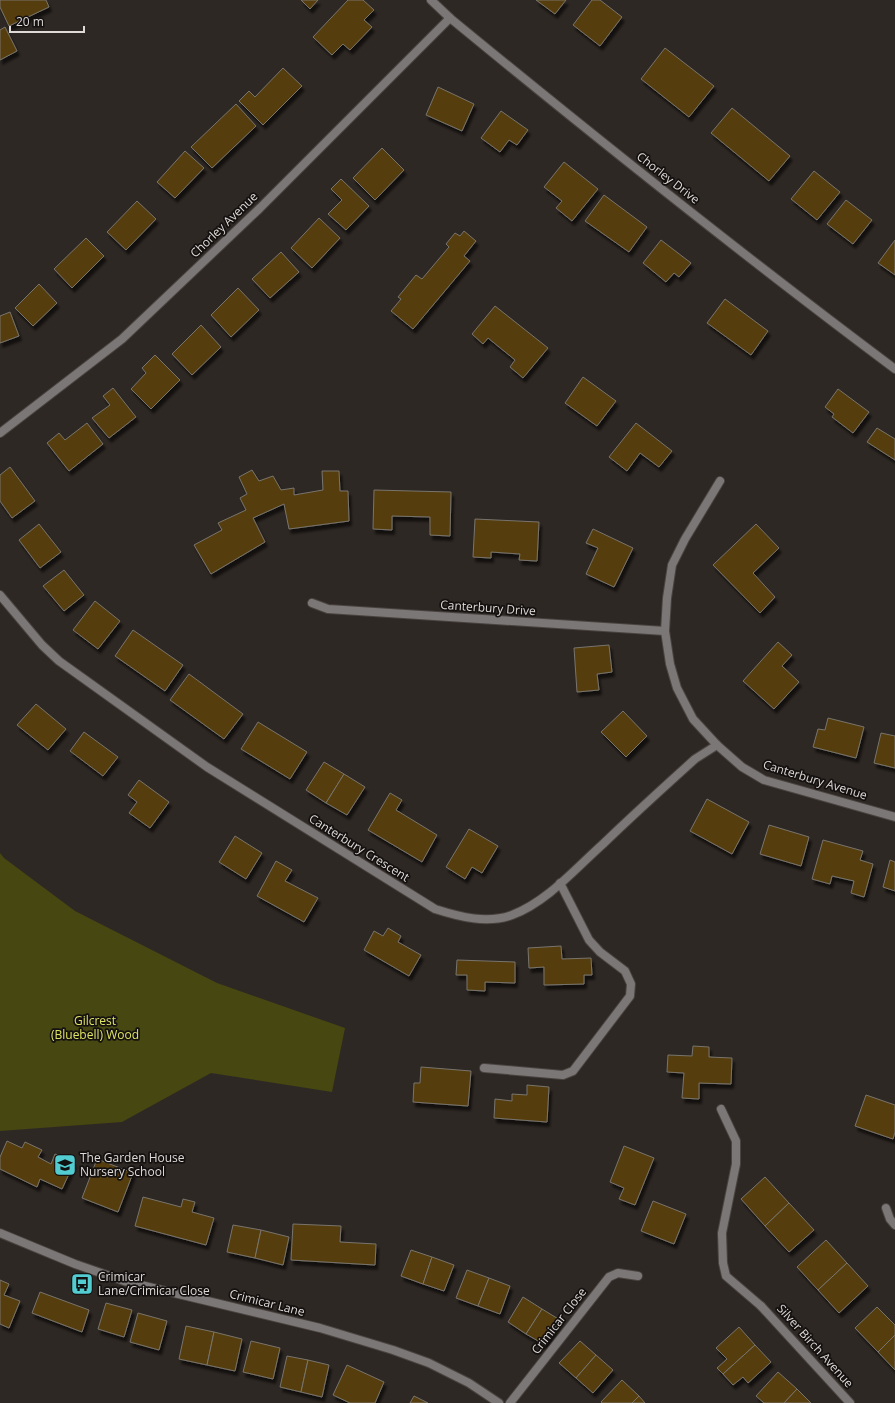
<svg xmlns="http://www.w3.org/2000/svg" width="895" height="1403" viewBox="0 0 895 1403" font-family="'Open Sans',sans-serif">
<style>
.green{fill:#464711}
.building{fill:#563e0b;stroke:#78746d;filter:url(#shadow)}
.lines{fill:none;stroke-linecap:round;stroke-linejoin:round}
.service-casing{stroke:#4a4441;stroke-width:10}
.minor-casing{stroke:#4a4441;stroke-width:10}
.tertiary-casing{stroke:#4a4441;stroke-width:10}
.service{stroke:#7c7777;stroke-width:8}
.minor{stroke:#7c7777;stroke-width:8}
.tertiary{stroke:#7c7777;stroke-width:8}
.labels{text-anchor:middle;stroke-width:3.5;stroke-linejoin:round;paint-order:stroke}
.street-label{font-size:12px;fill:#dedad7;stroke:#141110}
.park-label{font-size:12px;fill:#dfe362;stroke:#141110}
.poi-label{font-size:12px;fill:#dedad7;stroke:#141110;text-anchor:start}
</style>
<defs>
<filter id="shadow"><feDropShadow dx="2.5" dy="4.5" stdDeviation="1" flood-color="#0009"/></filter>
</defs>
<rect width="100%" height="100%" fill="#2e2824"/>
<path class="green" d="M0 853 4 858 75 911 217 983 345 1028 332 1092 211 1073 122 1122 0 1131Z"/>
<g class="building">
<path d="M0 0H46L49 7 9 26 0 7Z"/>
<path d="M301 0H318L310 9Z"/>
<path d="M348 0H363L374 10 364 20 372 27 350 50 343 44 332 55 313 37Z"/>
<path d="M536 0H566L555 14Z"/>
<path d="M592 0H600L622 17 600 46 573 25Z"/>
<path d="M5 27 17 51 0 60V30Z"/>
<path d="M665 48 714 86 689 117 641 79Z"/>
<path d="M283 68 302 86 263 125 239 101 249 91 255 97Z"/>
<path d="M438 87 474 104 462 131 426 115Z"/>
<path d="M236 104 256 126 212 168 191 147Z"/>
<path d="M732 108 790 156 769 181 711 133Z"/>
<path d="M501 111 528 130 517 145 509 140 500 152 481 138Z"/>
<path d="M382 148 404 170 375 200 353 178Z"/>
<path d="M185 151 204 168 175 198 157 182Z"/>
<path d="M564 162 598 189 572 221 556 208 562 201 544 187Z"/>
<path d="M814 171 840 192 817 220 791 199Z"/>
<path d="M341 179 369 206 346 230 328 214 342 200 331 189Z"/>
<path d="M604 195 647 227 629 252 585 221Z"/>
<path d="M846 200 872 220 853 244 827 224Z"/>
<path d="M137 201 156 219 126 250 107 232Z"/>
<path d="M319 218 340 238 312 268 291 248Z"/>
<path d="M464 231 476 241 464 256 470 261 413 329 391 311 401 299 398 297 416 275 422 279 449 247 446 244 455 233 460 236Z"/>
<path d="M86 238 104 256 72 288 54 269Z"/>
<path d="M661 240 691 263 679 277 674 273 666 282 643 263Z"/>
<path d="M895 240V275L878 263Z"/>
<path d="M281 252 299 272 270 298 252 279Z"/>
<path d="M39 284 57 303 33 326 15 308Z"/>
<path d="M238 288 259 310 231 337 211 315Z"/>
<path d="M725 299 768 331 751 355 707 323Z"/>
<path d="M495 306 548 348 523 378 510 367 515 360 488 338 483 344 472 334Z"/>
<path d="M10 312 19 336 0 343V316Z"/>
<path d="M201 325 221 347 192 375 172 354Z"/>
<path d="M155 355 180 380 151 409 131 389 146 373 142 368Z"/>
<path d="M583 377 616 401 597 426 565 403Z"/>
<path d="M113 388 136 417 109 438 92 418 110 405 103 396Z"/>
<path d="M838 389 869 412 853 433 832 417 834 414 825 407Z"/>
<path d="M87 423 103 444 69 471 47 443 59 433 65 440Z"/>
<path d="M636 423 672 451 659 467 640 453 627 471 609 457Z"/>
<path d="M877 428 895 439V460L867 442Z"/>
<path d="M10 467 35 501 12 518 0 501V475Z"/>
<path d="M252 470 259 481 273 476 281 490 294 488V495L323 490 322 471H339L340 491H348L349 521 289 529 284 504 253 518 265 542 211 574 194 545 222 530 218 523 246 510 240 498 247 494 239 477Z"/>
<path d="M374 490 451 492 450 536 430 535V517L392 516V530L373 529Z"/>
<path d="M475 519 539 522 537 561 519 560 520 554 491 552V558L473 557Z"/>
<path d="M39 524 61 552 40 568 19 540Z"/>
<path d="M756 524 779 548 753 573 775 597 760 613 713 565Z"/>
<path d="M593 529 633 548 614 587 586 574 598 548 586 543Z"/>
<path d="M64 570 84 595 64 611 43 586Z"/>
<path d="M95 601 120 621 98 649 73 630Z"/>
<path d="M133 630 183 665 165 691 115 656Z"/>
<path d="M778 642 792 655 782 666 799 682 774 709 743 681Z"/>
<path d="M609 645 612 672 597 674 599 690 577 692 574 648Z"/>
<path d="M189 674 243 714 224 739 170 700Z"/>
<path d="M36 704 66 729 48 750 17 725Z"/>
<path d="M623 711 647 736 626 757 601 732Z"/>
<path d="M828 718 864 727 856 758 813 747 818 729 825 730Z"/>
<path d="M258 722 307 752 290 779 241 749Z"/>
<path d="M84 732 118 757 103 776 70 751Z"/>
<path d="M881 733 895 736V768L874 763Z"/>
<path d="M324 762 344 774 326 803 306 790Z"/>
<path d="M344 774 365 787 347 815 326 803Z"/>
<path d="M139 780 169 802 150 828 129 813 137 802 128 795Z"/>
<path d="M390 793 402 800 396 810 437 835 422 862 368 830Z"/>
<path d="M707 799 749 822 732 854 690 831Z"/>
<path d="M769 825 809 837 801 866 760 854Z"/>
<path d="M469 829 498 846 482 873 472 867 465 879 446 867Z"/>
<path d="M235 836 262 853 246 879 219 862Z"/>
<path d="M823 840 863 851 860 860 873 864 864 897 851 893 854 881 832 876 830 884 812 879Z"/>
<path d="M890 860 895 862V891L883 887Z"/>
<path d="M276 861 292 870 285 881 318 898 304 922 257 896Z"/>
<path d="M388 928 401 936 398 942 421 955 409 976 364 950 374 931 383 936Z"/>
<path d="M561 946 562 959 591 958 592 975H584V984L544 985V967L529 968 528 948Z"/>
<path d="M457 960 515 962V983L485 982V991L467 990V975H456Z"/>
<path d="M693 1046 709 1047V1057L732 1058 731 1084 699 1083V1099L682 1098 684 1073 667 1072 668 1055 692 1056Z"/>
<path d="M421 1067 471 1071 468 1106 413 1102 414 1083H420Z"/>
<path d="M527 1085 549 1087 547 1122 494 1118 495 1099 512 1101V1094L527 1095Z"/>
<path d="M866 1095 895 1105V1132L893 1139 855 1126Z"/>
<path d="M7 1141 22 1148 25 1142 42 1150 38 1157 51 1164 55 1154 74 1163 62 1189 40 1179 37 1187 0 1169V1157Z"/>
<path d="M624 1146 654 1158 635 1205 619 1199 624 1188 610 1182Z"/>
<path d="M97 1159 133 1173 118 1212 82 1198Z"/>
<path d="M765 1177 789 1203 765 1226 741 1199Z"/>
<path d="M143 1197 181 1207 183 1199 195 1202 192 1212 214 1218 206 1245 135 1226Z"/>
<path d="M653 1201 686 1214 674 1244 641 1231Z"/>
<path d="M789 1203 814 1230 789 1252 765 1226Z"/>
<path d="M293 1224 341 1226 340 1242 376 1244 375 1265 291 1260Z"/>
<path d="M233 1225 261 1230 255 1258 227 1252Z"/>
<path d="M261 1230 289 1237 283 1265 255 1258Z"/>
<path d="M826 1240 847 1263 818 1290 797 1267Z"/>
<path d="M411 1250 432 1257 423 1284 401 1276Z"/>
<path d="M432 1257 454 1265 444 1291 423 1284Z"/>
<path d="M847 1263 868 1286 839 1313 818 1290Z"/>
<path d="M467 1270 489 1278 478 1306 456 1298Z"/>
<path d="M489 1278 510 1286 500 1314 478 1306Z"/>
<path d="M0 1280 9 1284 4 1295 20 1301 9 1328 0 1324Z"/>
<path d="M40 1292 89 1310 82 1332 32 1313Z"/>
<path d="M523 1297 542 1309 526 1334 508 1322Z"/>
<path d="M106 1303 132 1310 124 1337 98 1329Z"/>
<path d="M877 1307 895 1325V1335L878 1352 855 1328Z"/>
<path d="M542 1309 560 1320 545 1345 526 1334Z"/>
<path d="M138 1313 167 1321 159 1350 130 1342Z"/>
<path d="M186 1326 214 1332 207 1365 179 1359Z"/>
<path d="M739 1327 755 1345 723 1374 717 1368 727 1359 716 1348Z"/>
<path d="M214 1332 242 1339 235 1371 207 1365Z"/>
<path d="M895 1335V1370L878 1352Z"/>
<path d="M251 1341 280 1348 273 1379 243 1372Z"/>
<path d="M580 1341 596 1355 576 1378 559 1363Z"/>
<path d="M755 1345 771 1362 748 1383 743 1377 733 1385 723 1374Z"/>
<path d="M596 1355 613 1370 593 1393 576 1378Z"/>
<path d="M287 1356 308 1360 301 1392 280 1387Z"/>
<path d="M308 1360 329 1365 322 1397 301 1392Z"/>
<path d="M347 1365 384 1382 375 1403H350L333 1395Z"/>
<path d="M778 1372 797 1389 784 1403H764L756 1396Z"/>
<path d="M622 1380 639 1396 632 1403H602L601 1402Z"/>
<path d="M797 1389 811 1403H784Z"/>
<path d="M414 1396 428 1403H410Z"/>
<path d="M639 1396 645 1403H632Z"/>
</g>
<g class="lines">
<g class="service-casing">
<g id="service">
<path d="M484 1068 563 1075 573 1071 630 996 631 984 625 971 600 952 589 940 560 883"/>
<path d="M721 1109 736 1141V1164L722 1233 723 1263 726 1276 761 1306"/>
<path d="M510 1403 609 1277 618 1273 638 1276"/>
</g>
</g>
<g class="minor-casing">
<g id="minor">
<path d="M431 0 450 18C596 138 744 256 895 369"/>
<path d="M0 433 122 339 260 208 450 18"/>
<path d="M720 481 685 539 672 565 667 598 665 631 670 664 677 688 693 719 717 745 742 767 764 780 895 817"/>
<path d="M0 595 42 645 59 661 207 767 435 909C460 917 487 924 512 915 547 902 576 868 603 844 633 815 664 787 695 759L717 745"/>
<path d="M312 603 328 609 665 631"/>
<path d="M886 1208 890 1219 895 1225"/>
<path d="M761 1306 850 1403"/>
</g>
</g>
<g class="tertiary-casing">
<path id="tertiary" d="M0 1233 75 1264 124 1281 320 1328 393 1350 429 1363 469 1383 499 1403"/>
</g>
<use href="#service" class="service"/>
<use href="#minor" class="minor"/>
<use href="#tertiary" class="tertiary"/>
</g>
<defs>
<g id="school-square" transform="scale(1.15)"><rect x="-9" y="-9" width="18" height="18" rx="4" fill="#52ccd0" stroke="#141110"/><path d="M0-5L7-2L0 1L-7-2ZM-4 1L0 2.5L4 1V4Q0 6-4 4Z" fill="#111"/></g>
<g id="bus-square" transform="scale(1.15)"><rect x="-9" y="-9" width="18" height="18" rx="4" fill="#52ccd0" stroke="#141110"/><path d="M-5-6H5V4H4V6H2V4H-2V6H-4V4H-5ZM-3.5-4V0h7V-4ZM-3.5 1.2v1.5H-2V1.2ZM2 1.2v1.5H3.5V1.2Z" fill="#111"/></g>
</defs>
<g fill-rule="evenodd">
<use href="#school-square" x="65" y="1165"/>
<use href="#bus-square" x="82" y="1284"/>
</g>
<g class="labels">
<g class="street-label">
<text transform="translate(668 178) rotate(38)" y="4">Chorley Drive</text>
<text transform="translate(224 225) rotate(-44)" y="4">Chorley Avenue</text>
<text transform="translate(488 608) rotate(4)" y="4">Canterbury Drive</text>
<text transform="translate(815 780) rotate(17)" y="4">Canterbury Avenue</text>
<text transform="translate(359 848) rotate(32)" y="4">Canterbury Crescent</text>
<text transform="translate(267 1303) rotate(14)" y="4">Crimicar Lane</text>
<text transform="translate(559 1321) rotate(-52)" y="4">Crimicar Close</text>
<text transform="translate(815 1346) rotate(48)" y="4">Silver Birch Avenue</text>
</g>
<g class="park-label">
<text x="95" y="1025">Gilcrest<tspan x="95" dy="14">(Bluebell) Wood</tspan></text>
</g>
<g class="poi-label">
<text x="80" y="1162">The Garden House<tspan x="80" dy="14">Nursery School</tspan></text>
<text x="98" y="1281">Crimicar<tspan x="98" dy="14">Lane/Crimicar Close</tspan></text>
</g>
</g>
<path d="M10 26v6h74v-6" fill="none" stroke="#dedad7" stroke-width="2"/>
<text x="16" y="26" font-size="12" fill="#dedad7" stroke="#141110" stroke-width="3" paint-order="stroke">20 m</text>
</svg>
